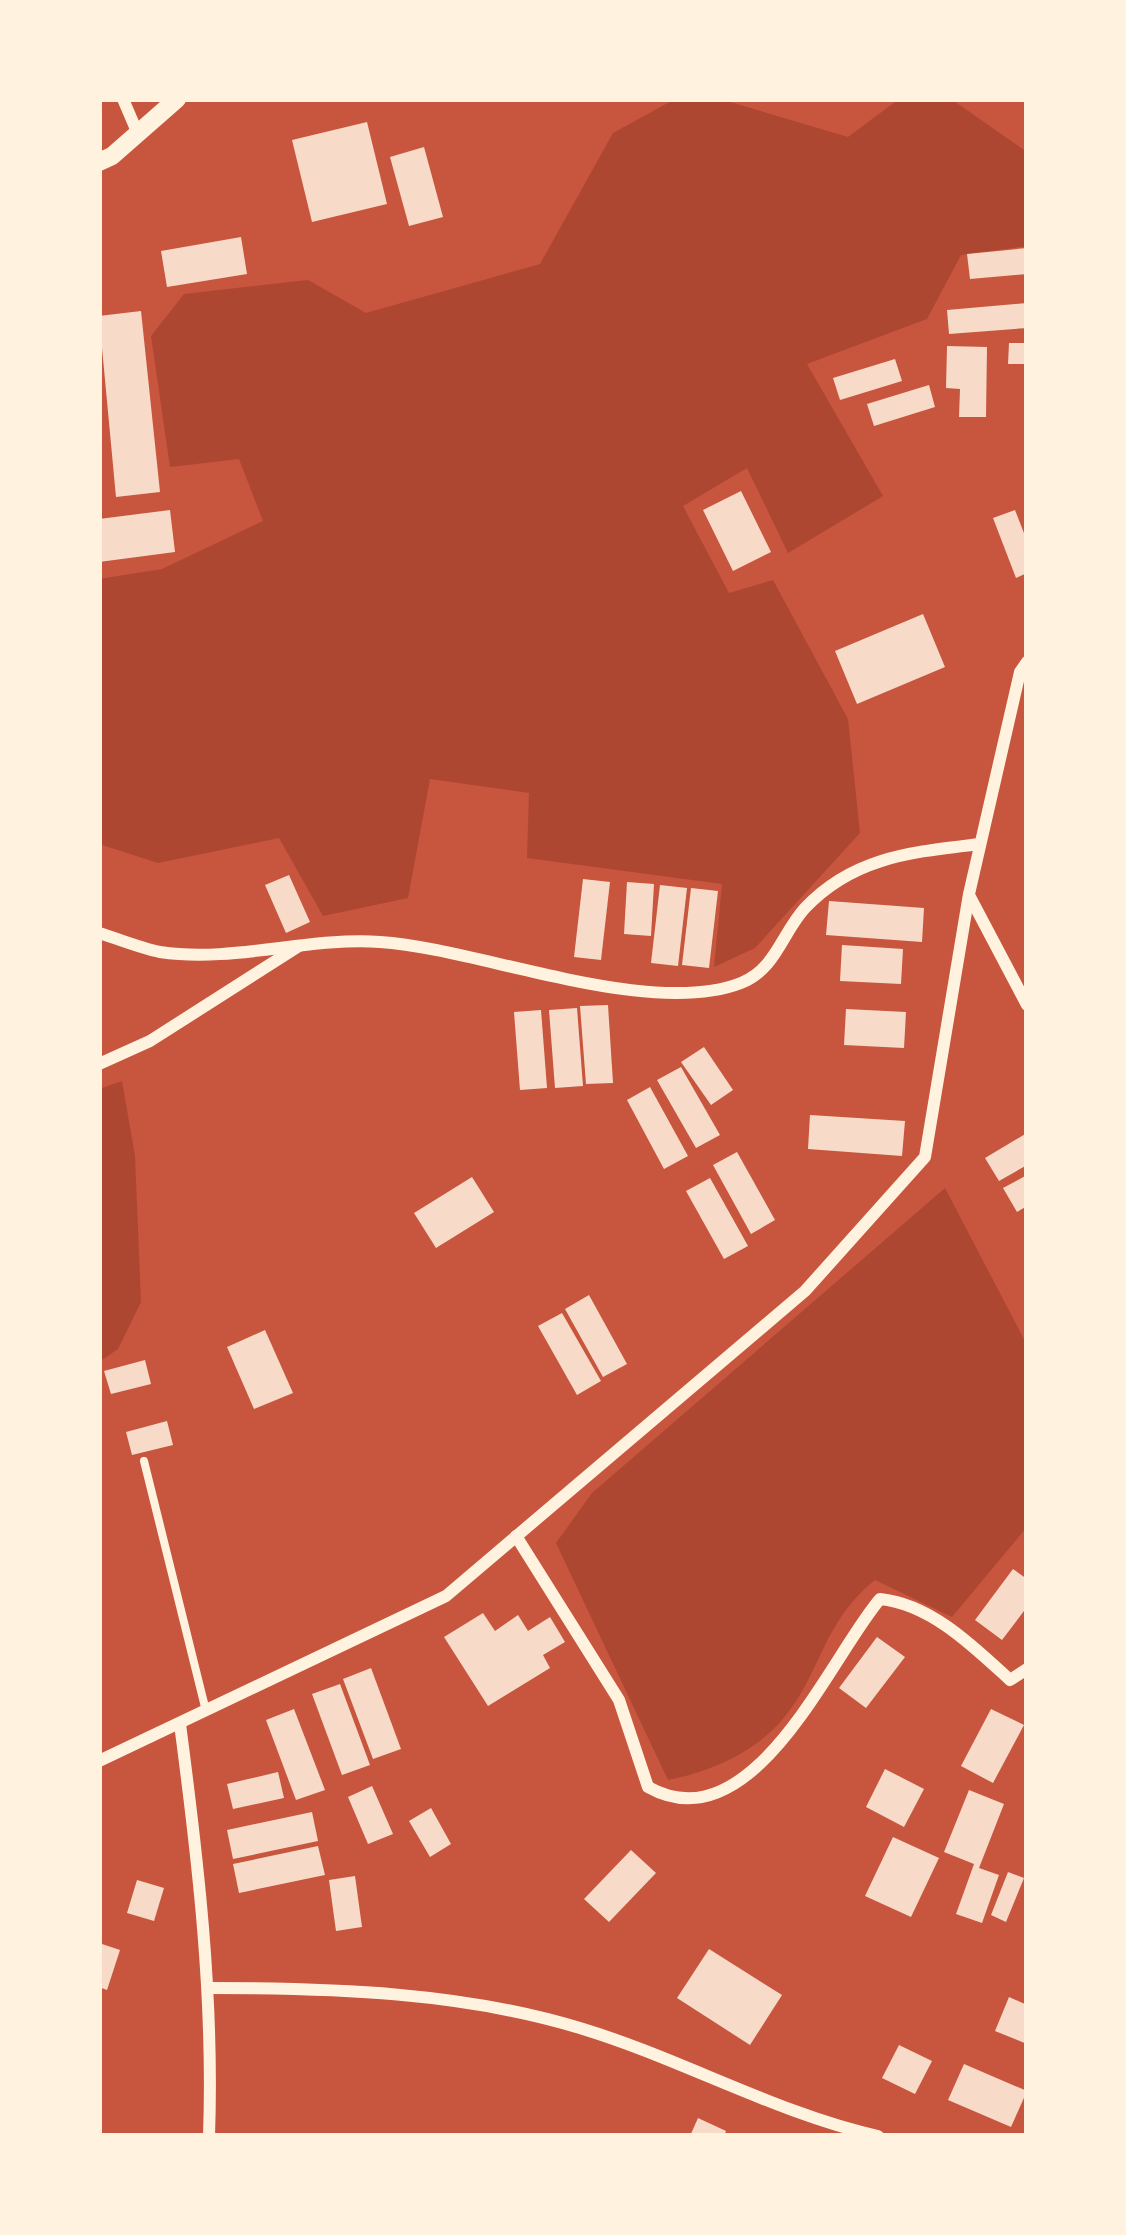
<svg xmlns="http://www.w3.org/2000/svg" width="1126" height="2235" viewBox="0 0 1126 2235" font-family="Literata,serif">
<style>
.green{fill:#ae4732}
.building{fill:#f7dbc8}
.lines{fill:none;stroke-linecap:round;stroke-linejoin:round}
.service{stroke:#fff3e0;stroke-width:8}
.minor{stroke:#fff3e0;stroke-width:12}
.tertiary{stroke:#fff3e0;stroke-width:18}
</style>
<rect width="100%" height="100%" fill="#c8553d"/>
<g class="green">
<path d="M675 99H720L848 137 899 99H951L1027 152V246L961 255 927 319 807 364 883 496 788 553 747 468 683 506 729 593 773 580 848 719 860 833 755 948 714 967 722 884 527 858 529 793 430 779 408 898 323 916 279 838 158 863 99 844V579L162 569 263 521 239 459 170 467 151 336 184 294 308 280 366 313 540 264 613 133Z"/>
<path d="M122 1081 135 1156 141 1302 118 1349 99 1362V1089Z"/>
<path d="M945 1188 1027 1345V1527L952 1617 875 1580C822 1622 821 1675 782 1720 752 1754 711 1771 668 1780L556 1543 592 1493Z"/>
</g>
<g class="building">
<path d="M367 122 387 204 312 222 292 140Z"/>
<path d="M424 147 443 217 409 226 390 157Z"/>
<path d="M241 237 247 274 167 287 161 251Z"/>
<path d="M1027 248V274L970 279 967 254Z"/>
<path d="M1027 303V328L949 334 947 310Z"/>
<path d="M141 311 160 492 116 497 99 316Z"/>
<path d="M1009 343H1027V364H1008Z"/>
<path d="M947 346 987 347 986 417H959L960 389 946 388Z"/>
<path d="M895 359 902 381 840 400 833 378Z"/>
<path d="M929 385 935 407 874 426 867 404Z"/>
<path d="M741 491 771 552 733 571 703 510Z"/>
<path d="M170 510 175 552 99 562V519Z"/>
<path d="M1015 510 1027 541V573L1016 578 993 518Z"/>
<path d="M923 614 945 667 857 704 835 651Z"/>
<path d="M289 875 310 922 286 933 265 885Z"/>
<path d="M583 879 610 882 601 960 574 957Z"/>
<path d="M627 882 654 884 651 936 624 934Z"/>
<path d="M660 885 687 888 678 966 651 963Z"/>
<path d="M691 888 718 891 709 968 682 965Z"/>
<path d="M829 901 924 908 922 942 826 935Z"/>
<path d="M842 945 903 949 901 984 840 981Z"/>
<path d="M608 1005 613 1083 586 1084 580 1006Z"/>
<path d="M577 1008 583 1086 555 1088 549 1010Z"/>
<path d="M846 1009 906 1012 904 1048 844 1045Z"/>
<path d="M541 1010 547 1088 520 1090 514 1012Z"/>
<path d="M704 1047 733 1090 711 1105 681 1062Z"/>
<path d="M681 1067 720 1135 696 1148 657 1080Z"/>
<path d="M650 1087 688 1156 664 1169 627 1100Z"/>
<path d="M810 1115 905 1121 902 1156 808 1149Z"/>
<path d="M1027 1133V1165L999 1181 985 1158Z"/>
<path d="M737 1152 775 1220 751 1234 713 1165Z"/>
<path d="M1027 1175V1206L1017 1212 1003 1188Z"/>
<path d="M472 1177 494 1212 436 1248 414 1213Z"/>
<path d="M710 1178 748 1246 724 1259 686 1191Z"/>
<path d="M589 1295 627 1364 603 1377 565 1309Z"/>
<path d="M562 1313 601 1381 577 1395 538 1326Z"/>
<path d="M265 1330 293 1393 254 1409 227 1347Z"/>
<path d="M145 1360 151 1384 111 1394 104 1371Z"/>
<path d="M167 1421 173 1445 132 1455 126 1432Z"/>
<path d="M1013 1569 1027 1579V1607L1002 1640 975 1620Z"/>
<path d="M483 1613 495 1631 518 1615 528 1631 550 1617 565 1642 543 1655 550 1668 488 1706 444 1637Z"/>
<path d="M877 1637 905 1657 866 1708 839 1688Z"/>
<path d="M371 1668 401 1749 373 1759 343 1679Z"/>
<path d="M340 1684 370 1765 342 1775 312 1694Z"/>
<path d="M294 1709 325 1790 296 1800 266 1720Z"/>
<path d="M991 1709 1024 1725 993 1783 961 1766Z"/>
<path d="M885 1769 924 1789 904 1827 866 1807Z"/>
<path d="M278 1772 284 1798 233 1809 227 1784Z"/>
<path d="M372 1786 393 1834 368 1844 348 1797Z"/>
<path d="M969 1790 1004 1804 979 1868 999 1875 982 1923 956 1914 974 1864 944 1852Z"/>
<path d="M431 1808 451 1844 430 1857 409 1821Z"/>
<path d="M312 1812 318 1841 233 1859 227 1830Z"/>
<path d="M893 1837 939 1858 911 1917 865 1896Z"/>
<path d="M318 1846 325 1875 239 1893 233 1864Z"/>
<path d="M631 1850 656 1873 609 1922 584 1899Z"/>
<path d="M1008 1872 1024 1878 1006 1922 991 1915Z"/>
<path d="M355 1876 362 1927 336 1931 329 1880Z"/>
<path d="M137 1880 164 1888 154 1921 127 1913Z"/>
<path d="M99 1943 120 1950 107 1990 99 1987Z"/>
<path d="M709 1949 782 1995 750 2045 677 1998Z"/>
<path d="M1009 1997 1027 2005V2044L995 2031Z"/>
<path d="M899 2045 932 2061 915 2094 882 2078Z"/>
<path d="M964 2064 1027 2091 1011 2127 948 2100Z"/>
<path d="M698 2118 726 2131 724 2136H690Z"/>
</g>
<g class="lines">
<path class="service" d="M144 1461 206 1711"/>
<g class="minor">
<path d="M123 99 138 134"/>
<path d="M969 895 1027 1005"/>
<path d="M99 933C119 939 140 948 160 952 233 963 307 937 380 942 477 948 649 1019 741 983 776 969 782 933 805 908 854 856 914 852 980 844"/>
<path d="M99 1064 150 1041 299 946"/>
<path d="M516 1536 619 1700 648 1787C753 1846 830 1657 880 1599 931 1604 974 1647 1010 1680L1027 1669"/>
<path d="M180 1724C198 1861 214 1997 209 2136"/>
<path d="M99 1761 446 1596 805 1291 925 1157 969 894 1020 672 1027 662"/>
<path d="M208 1988C332 1988 464 1992 583 2029 679 2058 781 2115 878 2136"/>
</g>
<path class="tertiary" d="M99 162 112 156 177 99"/>
</g>
<rect width="1126" height="2235" fill="none" stroke="#fff3e0" stroke-width="204"/>
</svg>
